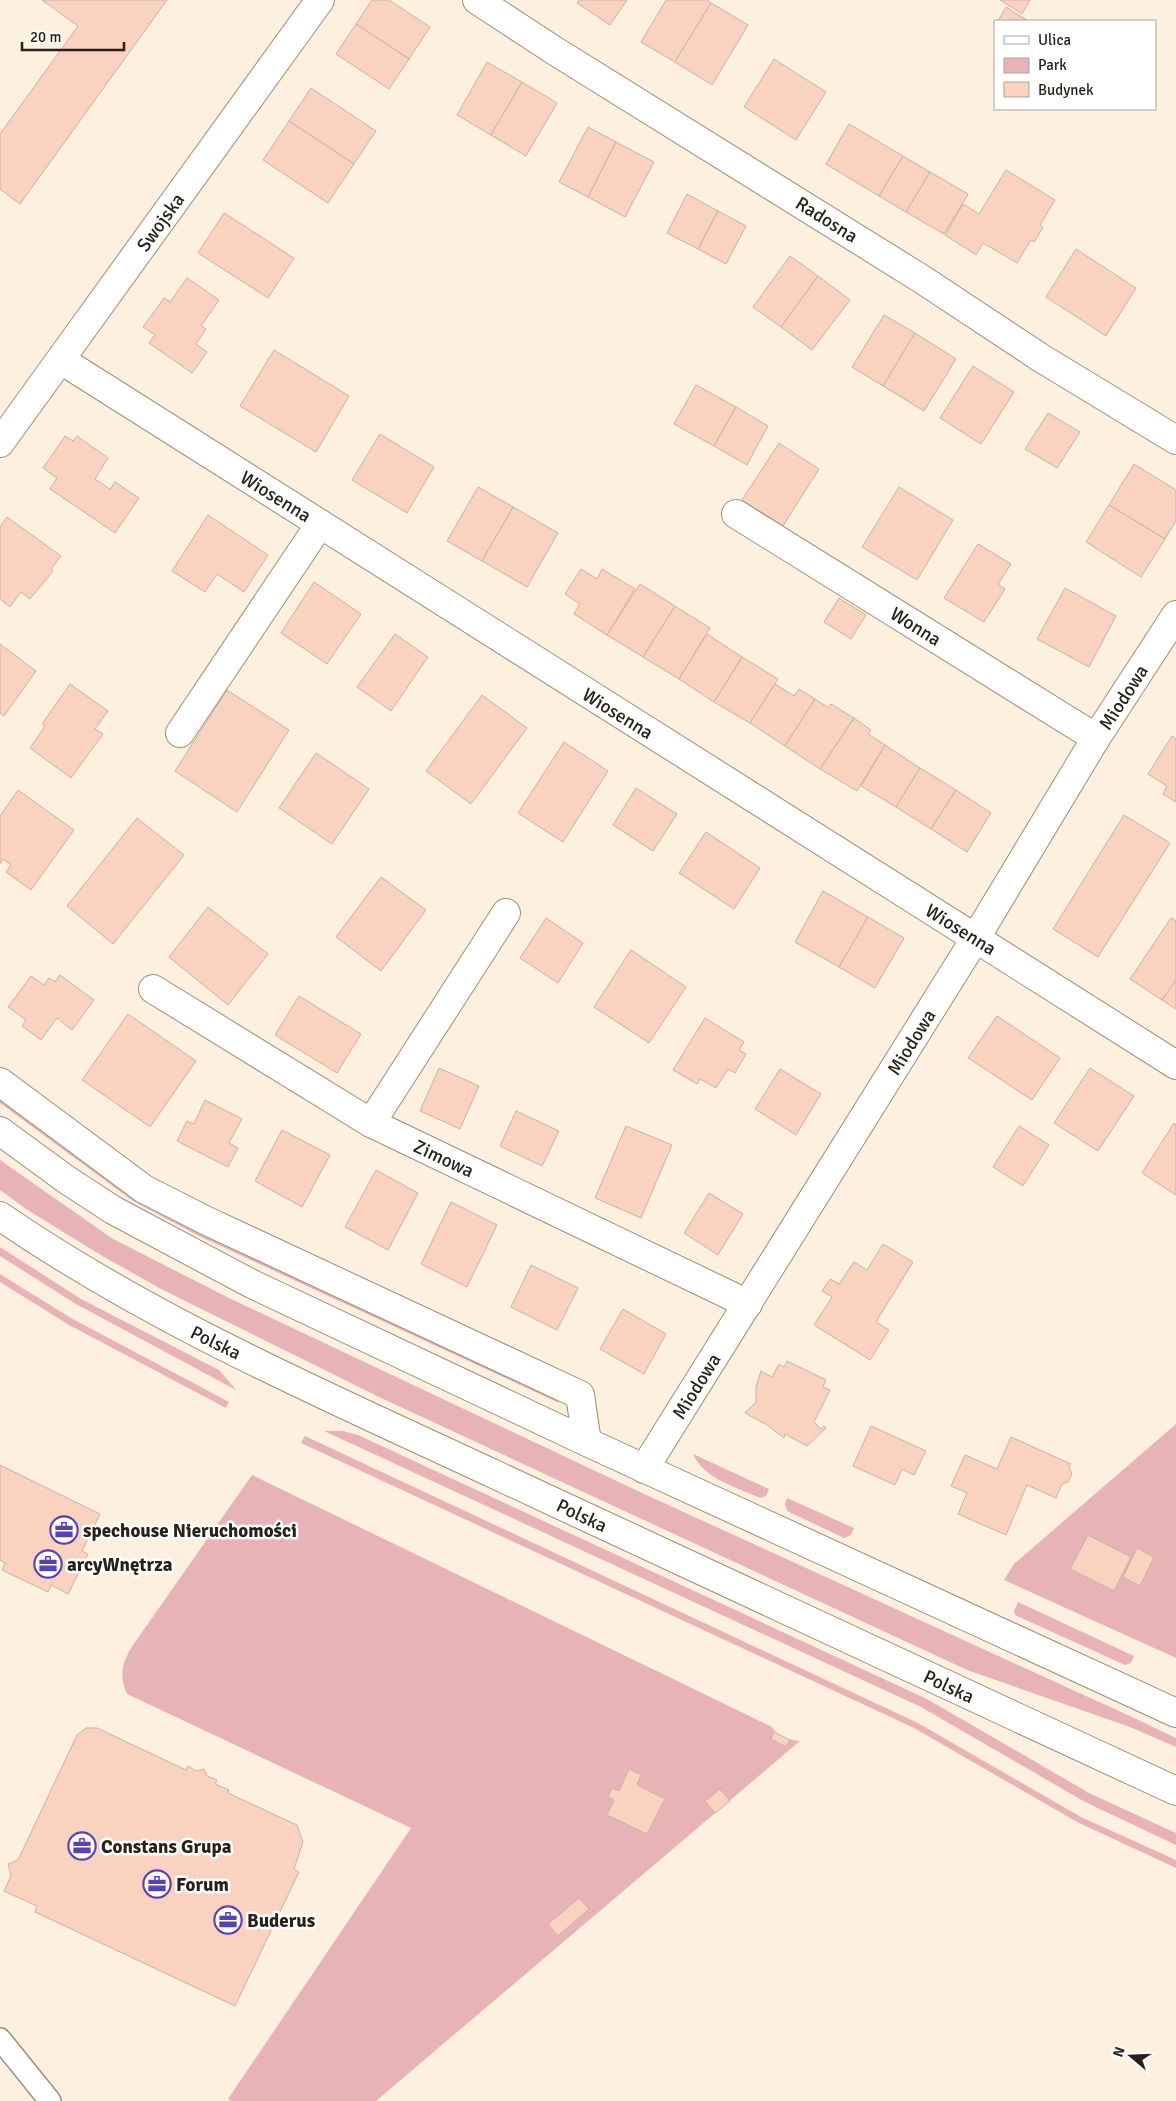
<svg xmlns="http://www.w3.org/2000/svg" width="1176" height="2101" viewBox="0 0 1176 2101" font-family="Signika,sans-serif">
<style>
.green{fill:#e8b3b6}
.building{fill:#fad2c0;stroke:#cab1a6}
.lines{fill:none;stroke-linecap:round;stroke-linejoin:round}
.service-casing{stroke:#9d8e7a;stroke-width:24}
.minor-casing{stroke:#9d8e7a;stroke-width:30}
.tertiary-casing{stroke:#9d8e7a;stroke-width:30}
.service{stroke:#fff;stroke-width:21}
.minor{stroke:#fff;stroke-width:28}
.tertiary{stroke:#fff;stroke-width:28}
.labels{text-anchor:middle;stroke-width:5;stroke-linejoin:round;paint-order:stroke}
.street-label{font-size:19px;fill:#272119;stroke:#fff}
.poi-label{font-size:19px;font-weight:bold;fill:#272119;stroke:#fff;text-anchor:start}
</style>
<rect width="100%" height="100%" fill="#fdf0df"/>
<g class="green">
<path d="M0 1094 137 1196 551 1393 559 1403 199 1236 133 1201 0 1103Z"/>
<path d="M0 1160 113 1239 231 1299 642 1493 1132 1717 1176 1738V1747L1130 1727 967 1670 379 1397 163 1290 104 1257 26 1209 0 1190Z"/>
<path d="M0 1247 81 1299 219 1370 236 1390 76 1304 0 1256Z"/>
<path d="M0 1274 71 1318 229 1402 226 1408 69 1325 0 1282Z"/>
<path d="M1176 1424V1658L1004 1580 1014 1564Z"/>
<path d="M324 1431H342L358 1435 927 1699 1091 1794 1176 1833V1845L1085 1802 921 1707Z"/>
<path d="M305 1436 918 1723 1081 1817 1176 1860V1868L1077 1822 914 1728 301 1443Z"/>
<path d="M693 1454 769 1489 766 1496 760 1498C736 1487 704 1479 693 1454Z"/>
<path d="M252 1475 772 1727C777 1737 790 1740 800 1741L376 2101H231L228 2099 411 1828 127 1694C119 1676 122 1664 131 1648Z"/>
<path d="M787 1498 854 1528 851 1535 844 1538 787 1511 785 1504Z"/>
<path d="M1018 1602 1134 1656 1131 1663 1125 1665 1015 1615 1014 1611Z"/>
</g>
<g class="building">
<path d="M42 0H167L20 204 0 189V134L78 26Z"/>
<path d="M372 0H389L430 27 409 59 356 24Z"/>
<path d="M579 0H627L610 25 577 3Z"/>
<path d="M666 0H707L711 3 675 62 641 42Z"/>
<path d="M1000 0H1030L1022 14Z"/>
<path d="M711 3 748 25 712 85 675 62Z"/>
<path d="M1006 7 1020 16 1029 21H998Z"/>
<path d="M356 24 409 59 389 89 336 54Z"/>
<path d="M774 59 826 92 796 140 744 107Z"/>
<path d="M487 62 522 82 491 135 457 115Z"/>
<path d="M522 82 557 103 526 156 491 135Z"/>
<path d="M311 88 376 131 354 164 289 121Z"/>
<path d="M289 121 354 164 328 203 263 160Z"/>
<path d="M849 124 903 156 879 196 826 164Z"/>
<path d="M588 127 616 142 588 197 559 182Z"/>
<path d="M616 142 654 162 625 217 588 197Z"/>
<path d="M903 156 930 172 906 212 879 196Z"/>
<path d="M1006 170 1055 200 1040 225 1043 227 1034 242 1031 240 1017 263 983 243 976 255 945 235 963 204 979 214Z"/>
<path d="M930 172 968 194 944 234 906 212Z"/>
<path d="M687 194 718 211 698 249 667 233Z"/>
<path d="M718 211 746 226 726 264 698 249Z"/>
<path d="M224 213 294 258 268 298 198 253Z"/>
<path d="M1076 249 1136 288 1106 336 1046 297Z"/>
<path d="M790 256 818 276 781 327 753 307Z"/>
<path d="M818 276 850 300 812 350 781 327Z"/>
<path d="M187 278 219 300 201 326 206 329 196 344 207 352 192 373 149 343 155 335 143 327 164 298 170 302Z"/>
<path d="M884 315 915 333 883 386 852 367Z"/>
<path d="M915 333 956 359 924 411 883 386Z"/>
<path d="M274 350 349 396 316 452 240 406Z"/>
<path d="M973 366 1014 392 981 444 940 418Z"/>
<path d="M696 385 736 407 714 446 674 424Z"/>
<path d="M736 407 768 426 747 465 714 446Z"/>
<path d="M1048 413 1080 432 1057 468 1025 449Z"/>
<path d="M380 434 434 467 407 513 352 480Z"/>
<path d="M65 436 73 441 77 436 108 458 95 479 110 489 115 482 139 498 115 533 50 489 57 478 43 468Z"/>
<path d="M779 443 819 469 783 526 742 500Z"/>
<path d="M1134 464 1176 490V521L1165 539 1109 505Z"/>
<path d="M478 487 513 507 482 561 447 541Z"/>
<path d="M899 487 953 520 917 580 862 547Z"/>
<path d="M1109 505 1165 539 1141 577 1086 542Z"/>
<path d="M513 507 558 533 527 587 482 561Z"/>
<path d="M208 515 268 555 244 592 217 574 205 592 172 571Z"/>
<path d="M7 517 61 556 51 569 53 571 30 599 21 592 10 607 0 599V527Z"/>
<path d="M978 544 1011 564 998 584 1005 589 984 622 944 598Z"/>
<path d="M581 569 597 579 602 569 635 589 607 635 574 614 580 604 565 594Z"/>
<path d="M314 582 361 614 327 664 281 633Z"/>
<path d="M640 584 675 606 643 657 607 635Z"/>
<path d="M1065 588 1116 616 1089 667 1037 639Z"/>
<path d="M839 598 866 615 851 639 824 622Z"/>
<path d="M675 606 710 628 679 679 643 657Z"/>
<path d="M395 634 428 657 391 711 357 687Z"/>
<path d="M707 634 742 657 714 702 679 679Z"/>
<path d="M0 644 36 671 4 716 0 713Z"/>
<path d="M742 657 778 679 750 723 714 702Z"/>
<path d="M70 684 108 711 95 729 103 734 71 778 30 748 45 726 42 724Z"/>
<path d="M775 684 794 696 799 689 815 699 785 746 750 723Z"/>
<path d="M227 690 289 730 237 812 175 771Z"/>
<path d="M482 695 527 728 471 804 426 771Z"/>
<path d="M815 699 829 708 831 704 854 718 820 769 785 746Z"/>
<path d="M854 718 871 730 868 734 885 745 857 791 820 769Z"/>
<path d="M1172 736 1176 739V802L1163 794 1167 786 1148 774Z"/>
<path d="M564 742 608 771 563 842 518 813Z"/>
<path d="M885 745 920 768 896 807 861 786Z"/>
<path d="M316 753 369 789 332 844 279 808Z"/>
<path d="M920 768 956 790 931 829 896 807Z"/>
<path d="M636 788 677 814 653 851 613 825Z"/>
<path d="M18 790 74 830 31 890 6 872 11 865 3 859 0 864V816Z"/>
<path d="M956 790 991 813 967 852 931 829Z"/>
<path d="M1124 815 1170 843 1098 957 1053 929Z"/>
<path d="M137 818 184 855 113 944 67 906Z"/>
<path d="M706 832 760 868 734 909 679 873Z"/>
<path d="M381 877 426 910 381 971 336 937Z"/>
<path d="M823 891 868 917 839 967 795 942Z"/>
<path d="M208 907 268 954 228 1005 169 957Z"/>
<path d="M868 917 904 938 875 988 839 967Z"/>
<path d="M546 918 583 943 558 983 520 958Z"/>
<path d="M1171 918 1176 921V980L1162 1000 1130 979Z"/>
<path d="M631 950 686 987 649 1043 594 1007Z"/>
<path d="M60 975 94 1000 72 1030 57 1018 41 1040 22 1026 26 1020 8 1007 31 976 44 985 49 978 55 982Z"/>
<path d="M1176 980V1009L1162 1000Z"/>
<path d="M299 996 361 1034 337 1073 275 1035Z"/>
<path d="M128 1014 196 1061 150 1127 82 1080Z"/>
<path d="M997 1016 1060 1058 1032 1100 968 1058Z"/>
<path d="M705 1018 744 1042 739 1050 746 1054 735 1073 728 1069 716 1088 700 1079 697 1084 673 1070Z"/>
<path d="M439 1068 479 1086 460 1129 420 1111Z"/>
<path d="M1090 1068 1134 1096 1098 1151 1054 1123Z"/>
<path d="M780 1069 821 1094 796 1135 755 1109Z"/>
<path d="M205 1100 242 1119 229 1143 238 1148 228 1167 177 1141 187 1121 194 1124Z"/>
<path d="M516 1111 559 1131 542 1166 500 1146Z"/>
<path d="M1174 1123 1176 1125V1195L1142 1173Z"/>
<path d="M626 1126 672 1145 641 1218 595 1198Z"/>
<path d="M1019 1126 1049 1145 1023 1186 993 1167Z"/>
<path d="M282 1130 330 1155 302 1207 255 1181Z"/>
<path d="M376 1170 418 1193 388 1250 345 1227Z"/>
<path d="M709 1193 743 1214 718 1255 684 1233Z"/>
<path d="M451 1202 497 1225 467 1287 421 1264Z"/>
<path d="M883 1244 913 1262 876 1322 889 1330 870 1360 814 1325 832 1297 822 1291 830 1279 839 1284 854 1262 867 1270Z"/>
<path d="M531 1265 578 1288 557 1330 511 1307Z"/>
<path d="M623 1309 666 1334 644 1374 600 1349Z"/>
<path d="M787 1361 826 1380 823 1387 830 1390 814 1422 821 1429 824 1426 826 1428 807 1446 785 1434 784 1438 767 1425 745 1413 756 1402V1387L761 1371 772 1377 779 1364 784 1367Z"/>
<path d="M871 1426 926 1451 914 1475 902 1469 895 1485 853 1466Z"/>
<path d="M1011 1437 1071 1464 1069 1467 1072 1474 1068 1482 1062 1484 1056 1498 1027 1485 1006 1535 958 1514 967 1493 951 1486 965 1455 997 1469Z"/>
<path d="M0 1465 100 1514 82 1551 88 1554 68 1594 51 1585 48 1592 2 1570 5 1563 0 1560Z"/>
<path d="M1088 1535 1131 1557 1114 1591 1070 1569Z"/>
<path d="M1137 1548 1154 1557 1140 1586 1123 1577Z"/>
<path d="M86 1728H97L186 1770 188 1766 196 1771 204 1769 207 1776 217 1780 215 1784 229 1790 228 1793 297 1825 303 1842 294 1869 299 1872 235 2006 35 1912 37 1906 4 1891 11 1876 8 1864 18 1860 77 1735Z"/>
<path d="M774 1732 790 1740 786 1747 771 1739Z"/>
<path d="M629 1769 641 1775 637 1785 665 1799 647 1834 607 1815 614 1800 608 1797 612 1788 619 1791Z"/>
<path d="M720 1789 730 1801 715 1813 705 1801Z"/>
<path d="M579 1898 589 1909 558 1936 548 1924Z"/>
</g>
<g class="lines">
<g class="service-casing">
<path id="service" d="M0 2039 50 2101"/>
</g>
<g class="minor-casing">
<g id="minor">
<path d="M477 0 555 51 920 278 1041 358 1176 440"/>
<path d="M61 360 1176 1065"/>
<path d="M0 443 320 0"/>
<path d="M736 514 1096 738"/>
<path d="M180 733 320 524"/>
<path d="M153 989 371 1123 748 1304"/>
<path d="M0 1082 144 1189 207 1221 580 1395 587 1442"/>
<path d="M371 1123 506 913"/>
<path d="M644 1469 975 939 1096 738 1176 615"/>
</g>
</g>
<g class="tertiary-casing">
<g id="tertiary">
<path d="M0 1131 67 1180 113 1210 252 1284 587 1442 1176 1713"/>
<path d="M0 1216C154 1322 327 1396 496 1475 722 1580 949 1686 1176 1791"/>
</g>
</g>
<use href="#service" class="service"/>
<use href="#minor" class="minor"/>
<use href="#tertiary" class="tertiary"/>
</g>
<defs>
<g id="office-ring" transform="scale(1.4375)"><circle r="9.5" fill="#fff" stroke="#5742ba" stroke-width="1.5"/><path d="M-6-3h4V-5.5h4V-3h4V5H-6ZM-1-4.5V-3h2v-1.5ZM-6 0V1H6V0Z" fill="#5742ba"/></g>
</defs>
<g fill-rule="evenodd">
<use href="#office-ring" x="64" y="1530"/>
<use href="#office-ring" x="48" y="1564"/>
<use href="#office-ring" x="82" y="1846"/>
<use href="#office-ring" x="157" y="1884"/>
<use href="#office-ring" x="228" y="1920"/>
</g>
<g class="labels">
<g class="street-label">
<text transform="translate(827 219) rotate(32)" y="7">Radosna</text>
<text transform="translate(160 222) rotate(-54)" y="7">Swojska</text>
<text transform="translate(276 496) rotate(32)" y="7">Wiosenna</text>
<text transform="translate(916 626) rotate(32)" y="7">Wonna</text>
<text transform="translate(1123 697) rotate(-57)" y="7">Miodowa</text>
<text transform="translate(618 713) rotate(32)" y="7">Wiosenna</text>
<text transform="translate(961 929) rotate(32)" y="7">Wiosenna</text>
<text transform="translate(911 1042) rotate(-58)" y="7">Miodowa</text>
<text transform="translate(444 1158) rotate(25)" y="7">Zimowa</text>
<text transform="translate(216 1342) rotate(26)" y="7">Polska</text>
<text transform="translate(696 1386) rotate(-58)" y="7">Miodowa</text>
<text transform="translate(582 1515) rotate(25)" y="7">Polska</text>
<text transform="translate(949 1686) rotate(25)" y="7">Polska</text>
</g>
<g class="poi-label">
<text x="83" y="1537">spechouse Nieruchomości</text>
<text x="67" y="1571">arcyWnętrza</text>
<text x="101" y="1853">Constans Grupa</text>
<text x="176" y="1891">Forum</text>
<text x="247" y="1927">Buderus</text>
</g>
</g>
<rect x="994" y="20" width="162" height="90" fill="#ffffff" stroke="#a9a6a3"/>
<rect x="1004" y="36" width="25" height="8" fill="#ffffff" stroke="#a9a6a3"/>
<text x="1038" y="45" font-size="15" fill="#272119">Ulica</text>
<rect x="1004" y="58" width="25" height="15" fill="#e8b3b6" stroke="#a9a6a3"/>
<text x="1038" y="70" font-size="15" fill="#272119">Park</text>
<rect x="1004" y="82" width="25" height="15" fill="#fad2c0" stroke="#a9a6a3"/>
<text x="1038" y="95" font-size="15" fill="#272119">Budynek</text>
<g transform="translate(1131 2056) rotate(289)" stroke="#ffffff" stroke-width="4" paint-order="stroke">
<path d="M0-4L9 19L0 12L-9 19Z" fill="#272119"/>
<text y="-8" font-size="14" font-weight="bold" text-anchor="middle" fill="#272119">N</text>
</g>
<path d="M22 42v8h102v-8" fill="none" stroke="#272119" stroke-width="2.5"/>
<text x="30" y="42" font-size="15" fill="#272119" stroke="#ffffff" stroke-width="4" paint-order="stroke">20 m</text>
</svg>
